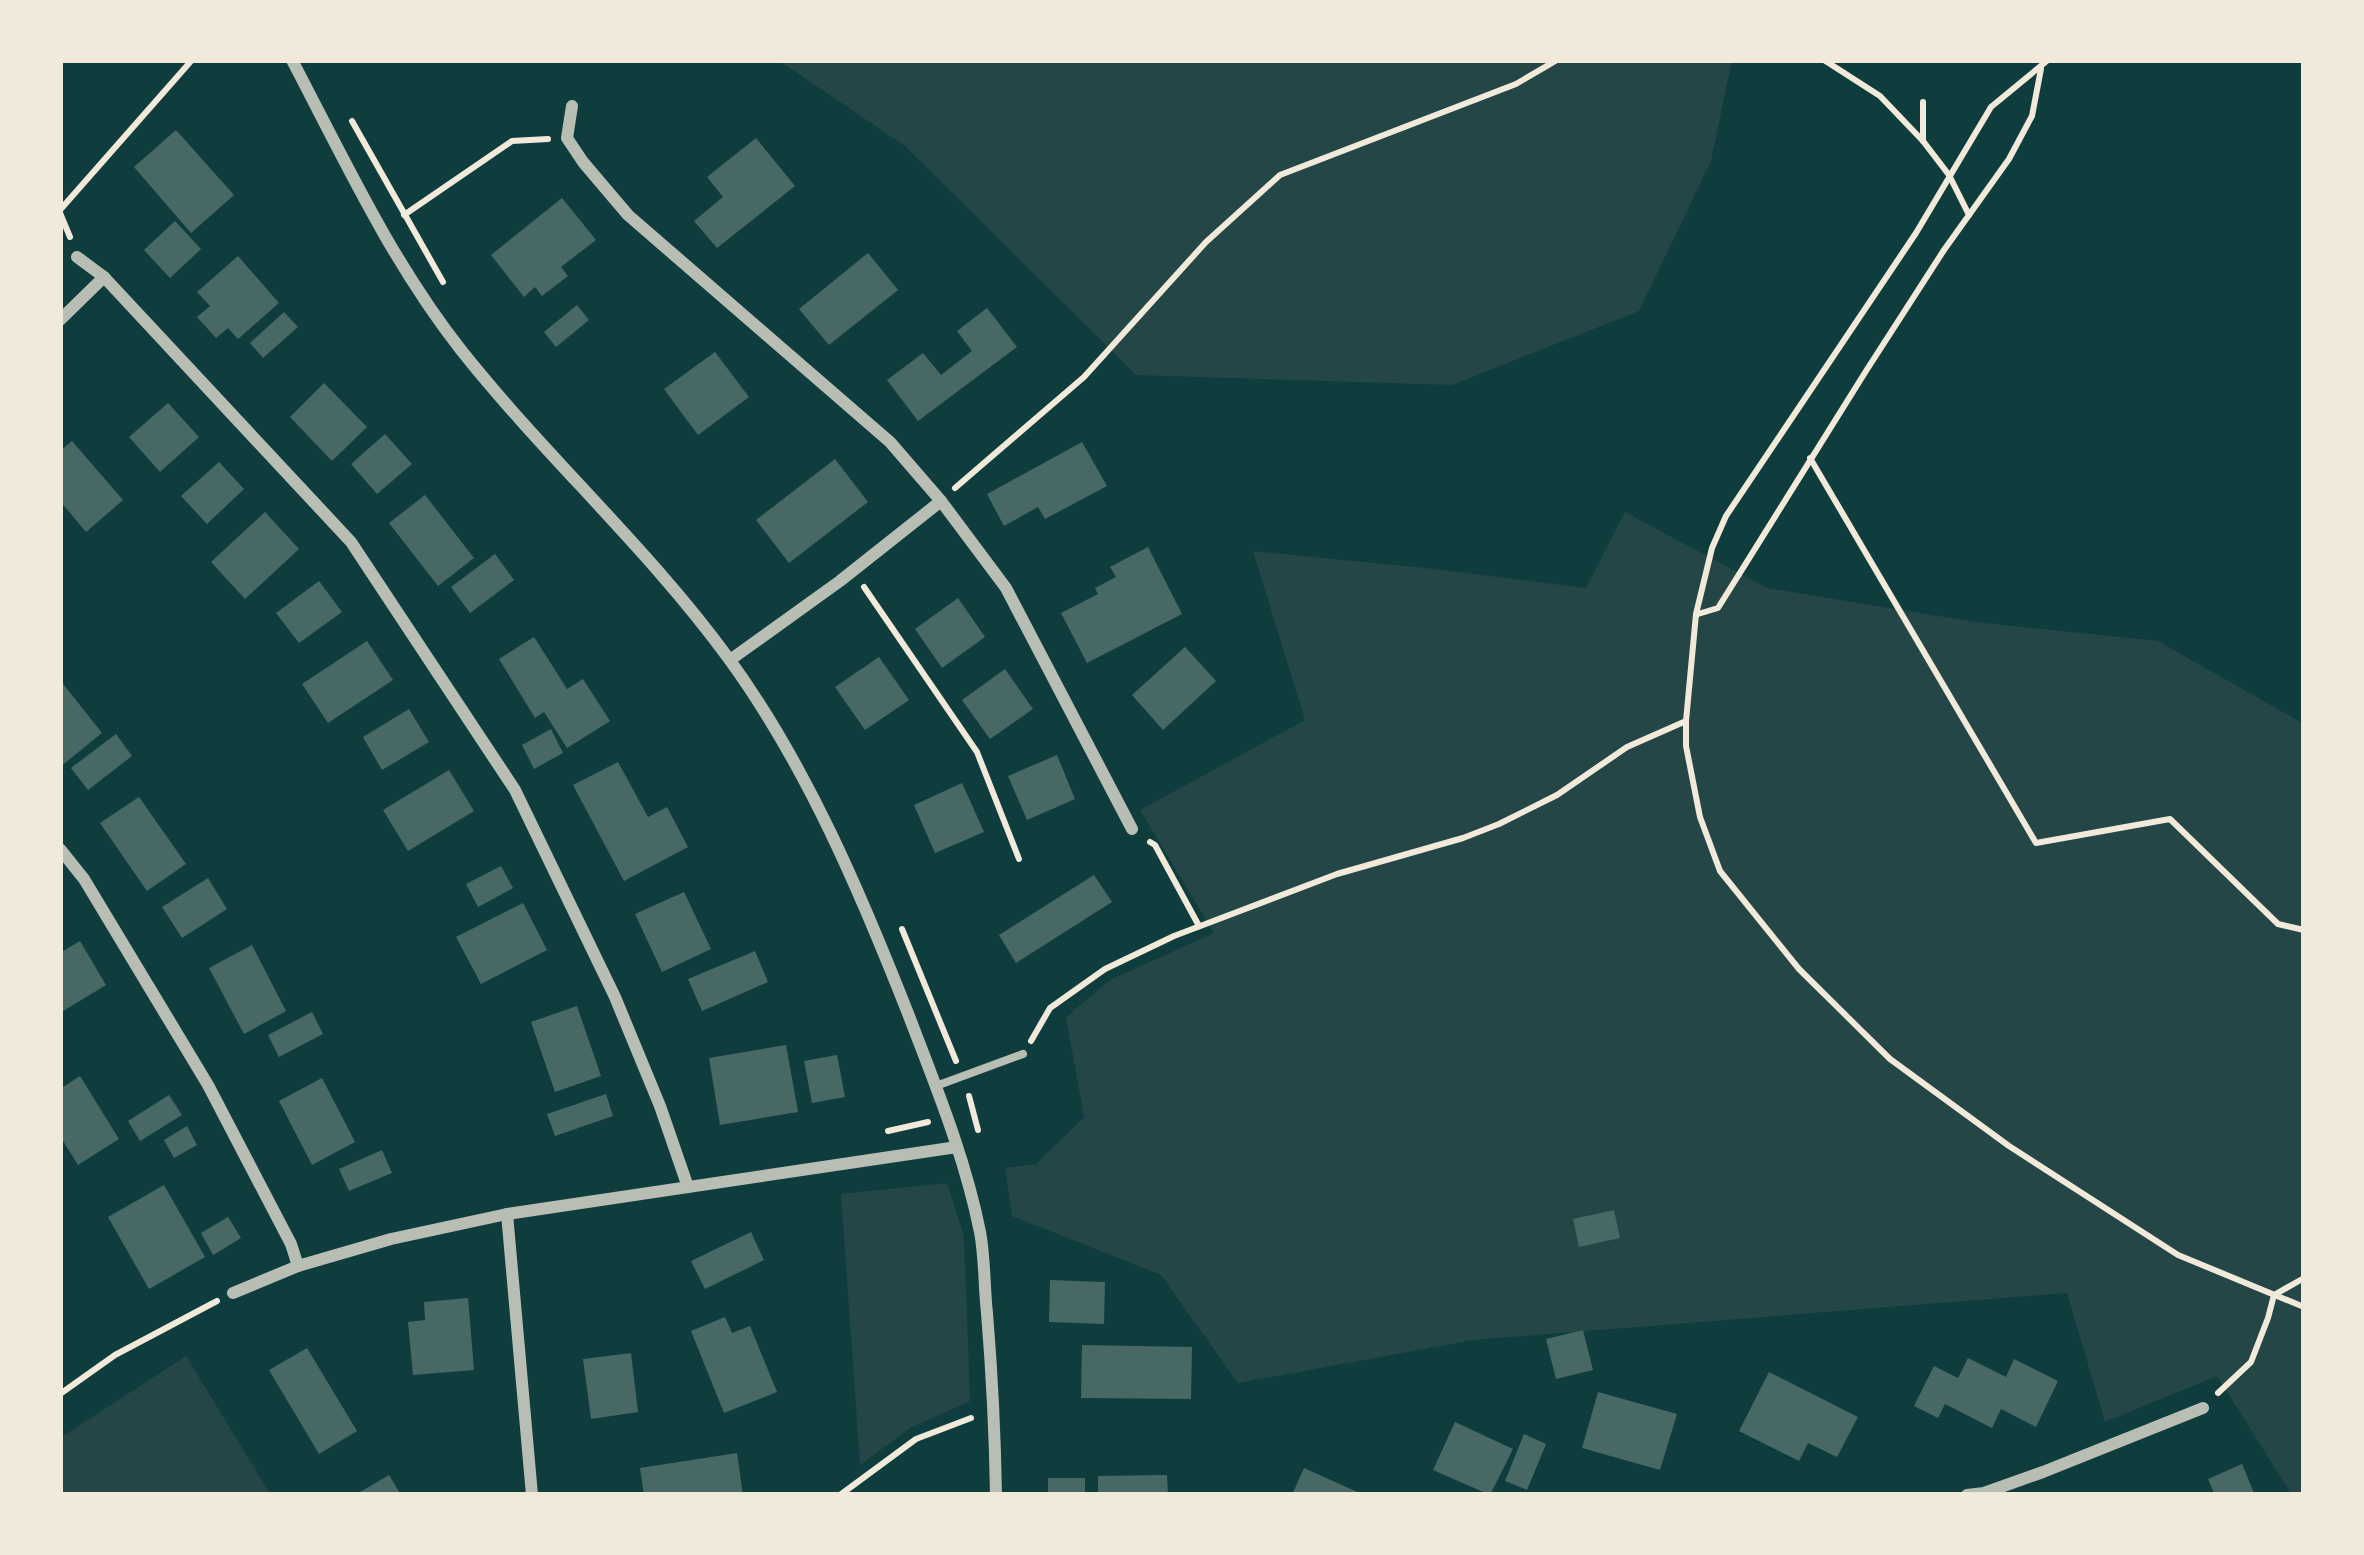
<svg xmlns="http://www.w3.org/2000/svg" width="2364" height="1555" viewBox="0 0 2364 1555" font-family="'Archivo Narrow',sans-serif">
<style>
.green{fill:#244646}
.building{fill:#486865}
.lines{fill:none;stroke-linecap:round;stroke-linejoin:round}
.path{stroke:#f1e9da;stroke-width:6}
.service{stroke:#b8beb3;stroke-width:8}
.minor{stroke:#b8beb3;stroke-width:12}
</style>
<rect width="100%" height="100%" fill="#0f3d3e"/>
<g class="green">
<path d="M778 60H1732L1711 161 1639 311 1452 385 1136 375 905 146Z"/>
<path d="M1625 512 1767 588 1975 622 2158 641 2304 724V1495H2292L2217 1376 2105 1422 2067 1293 1473 1340 1238 1383 1161 1275 1012 1216 1005 1168 1036 1164 1084 1117 1066 1017 1110 980 1214 933 1140 810 1305 720 1253 551 1425 568 1586 588Z"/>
<path d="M947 1183 964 1236 970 1401 910 1428 860 1465 841 1194Z"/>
<path d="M186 1356 271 1495H60V1438Z"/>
</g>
<g class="building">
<path d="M176 130 234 195 191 233 134 167Z"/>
<path d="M756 138 795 186 717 248 694 221 723 197 707 177Z"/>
<path d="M562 198 596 240 561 267 568 276 542 296 535 287 524 297 491 255Z"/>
<path d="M175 221 201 249 170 278 144 250Z"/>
<path d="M868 253 898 290 829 345 799 309Z"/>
<path d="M238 256 279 303 238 339 228 328 216 338 197 317 210 306 197 292Z"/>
<path d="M577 305 589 320 556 347 544 332Z"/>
<path d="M987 308 1017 347 918 421 887 380 923 353 941 375 972 351 957 331Z"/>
<path d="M284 312 298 327 263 358 250 343Z"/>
<path d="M715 352 749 397 698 435 664 389Z"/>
<path d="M324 383 367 427 332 461 290 417Z"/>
<path d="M168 403 199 437 160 472 129 437Z"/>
<path d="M385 434 412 464 377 494 351 464Z"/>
<path d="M72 441 123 500 86 532 60 501V451Z"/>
<path d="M1082 442 1107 486 1045 519 1038 507 1004 526 987 494Z"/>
<path d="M835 459 868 502 789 563 756 520Z"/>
<path d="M219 462 244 489 207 524 181 496Z"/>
<path d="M425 495 474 558 438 586 389 523Z"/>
<path d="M265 512 299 549 245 599 211 562Z"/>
<path d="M1148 547 1182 614 1087 663 1061 613 1098 594 1095 588 1116 577 1110 567Z"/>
<path d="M495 554 514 580 470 613 451 587Z"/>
<path d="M319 581 342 612 299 643 276 613Z"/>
<path d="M958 598 985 637 942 668 915 629Z"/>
<path d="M534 637 567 689 583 679 610 721 567 748 544 712 535 718 499 659Z"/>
<path d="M367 641 393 680 328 723 302 684Z"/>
<path d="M1185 647 1216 681 1163 730 1132 695Z"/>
<path d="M879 657 909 700 865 730 835 687Z"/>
<path d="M1005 669 1033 709 990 739 962 700Z"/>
<path d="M60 680 102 733 60 767Z"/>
<path d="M409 709 429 742 382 770 363 737Z"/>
<path d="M551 729 563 753 534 769 522 745Z"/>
<path d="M116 734 132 756 88 790 71 768Z"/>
<path d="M1057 755 1075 799 1027 820 1008 776Z"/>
<path d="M618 762 648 817 667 807 688 847 624 881 573 785Z"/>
<path d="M449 770 474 811 408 851 383 810Z"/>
<path d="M962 783 984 832 935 853 914 805Z"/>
<path d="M139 797 186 864 147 891 100 823Z"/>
<path d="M501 866 513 888 478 907 466 884Z"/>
<path d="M1094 875 1112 902 1016 963 999 935Z"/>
<path d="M208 878 227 909 182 938 162 907Z"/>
<path d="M684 892 711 949 662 972 635 914Z"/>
<path d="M523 903 547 950 481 984 456 937Z"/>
<path d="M80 941 106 985 60 1013V953Z"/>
<path d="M252 945 286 1011 244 1034 209 968Z"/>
<path d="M755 951 768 982 702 1011 688 979Z"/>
<path d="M577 1006 601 1076 555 1092 531 1022Z"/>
<path d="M312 1012 323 1034 279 1057 268 1035Z"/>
<path d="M786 1045 798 1112 720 1125 709 1058Z"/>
<path d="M837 1055 845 1097 812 1103 804 1061Z"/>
<path d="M80 1076 119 1139 78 1165 60 1136V1089Z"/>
<path d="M322 1078 355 1142 312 1165 279 1101Z"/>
<path d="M606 1094 613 1116 555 1136 547 1114Z"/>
<path d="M169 1095 182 1115 140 1141 128 1121Z"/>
<path d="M187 1126 197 1145 174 1158 164 1140Z"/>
<path d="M382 1150 392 1173 349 1191 339 1169Z"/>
<path d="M164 1185 205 1257 149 1289 108 1217Z"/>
<path d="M1614 1210 1620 1238 1579 1247 1573 1219Z"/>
<path d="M228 1217 241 1238 213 1255 201 1233Z"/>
<path d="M751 1232 764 1260 705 1289 691 1261Z"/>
<path d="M1050 1280 1105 1282 1104 1324 1049 1322Z"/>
<path d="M468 1298 474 1370 413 1375 408 1322 425 1320 424 1302Z"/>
<path d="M725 1317 732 1333 750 1326 777 1392 724 1413 691 1331Z"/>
<path d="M1583 1330 1593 1370 1556 1379 1546 1339Z"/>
<path d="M1082 1345 1192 1347 1191 1399 1081 1398Z"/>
<path d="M307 1348 357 1431 319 1454 269 1370Z"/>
<path d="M631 1353 638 1412 591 1419 583 1359Z"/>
<path d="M1968 1358 2006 1377 2014 1359 2058 1381 2036 1427 2001 1409 1992 1428 1945 1404 1938 1418 1914 1406 1934 1366 1958 1378Z"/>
<path d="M1769 1372 1858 1417 1837 1457 1808 1443 1799 1461 1739 1431Z"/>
<path d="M1598 1392 1677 1414 1660 1470 1582 1448Z"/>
<path d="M1455 1422 1513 1449 1490 1495 1433 1470Z"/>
<path d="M1524 1434 1546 1444 1527 1490 1505 1481Z"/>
<path d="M737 1453 743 1495H644L640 1468Z"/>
<path d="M2242 1464 2255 1495H2215L2208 1479Z"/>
<path d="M1304 1468 1364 1495H1292Z"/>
<path d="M389 1475 401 1495H355Z"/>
<path d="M1167 1475 1168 1495H1098V1476Z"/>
<rect x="1048" y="1478" width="37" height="17"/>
</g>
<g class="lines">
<g class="path">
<path d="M1824 60 1880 96 1923 141 1949 175 1969 215"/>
<path d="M2048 60 1991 107 1916 233 1726 516 1712 548 1696 614 1686 721V746L1700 817 1720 871 1799 969 1890 1059 2009 1146 2178 1255 2304 1307"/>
<path d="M352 121 443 282"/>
<path d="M1923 141V102"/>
<path d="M60 210 192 60"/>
<path d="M60 213 70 237"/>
<path d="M404 215 512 141 548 139"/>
<path d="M1810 458 2036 843 2170 819 2278 924 2304 930"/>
<path d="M955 488 1084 377 1206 242 1280 175 1516 84 1557 60"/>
<path d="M864 587 977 752 1019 859"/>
<path d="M1698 614 1718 608 1866 371 1944 250 2009 159 2032 116 2041 69"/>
<path d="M1150 842 1155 845 1199 926"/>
<path d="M902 929 956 1061"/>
<path d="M1031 1041 1050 1008 1105 969 1174 936 1337 874 1463 838 1499 824 1557 795 1627 747 1686 721"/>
<path d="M969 1096 978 1130"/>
<path d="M888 1131 928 1122"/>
<path d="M2218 1393 2251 1362 2268 1318 2274 1295 2304 1278"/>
<path d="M60 1394 115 1355 217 1301"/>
<path d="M840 1495 916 1439 971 1418"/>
</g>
<path class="service" d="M936 1086 1023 1054"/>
<g class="minor">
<path d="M292 60C344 159 391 261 461 350 546 457 649 549 729 659 807 766 861 894 909 1016 936 1087 965 1157 980 1232 985 1258 984 1287 987 1313 992 1374 995 1434 996 1495"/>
<path d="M572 106 567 138 583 162 628 215 890 442 941 501 1006 588 1132 829"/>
<path d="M77 257 104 277 351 542 515 790 615 997 660 1106 688 1187"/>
<path d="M60 320 104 277"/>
<path d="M730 660 840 581 941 501"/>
<path d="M60 849 84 879 208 1085 291 1244 298 1266"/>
<path d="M507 1214 532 1495"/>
<path d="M233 1293 298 1266 391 1239 507 1214 957 1147"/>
<path d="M1967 1495 1984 1493 2043 1472 2203 1408"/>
</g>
</g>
<rect width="2364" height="1555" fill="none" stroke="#f1e9da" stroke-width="126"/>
</svg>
